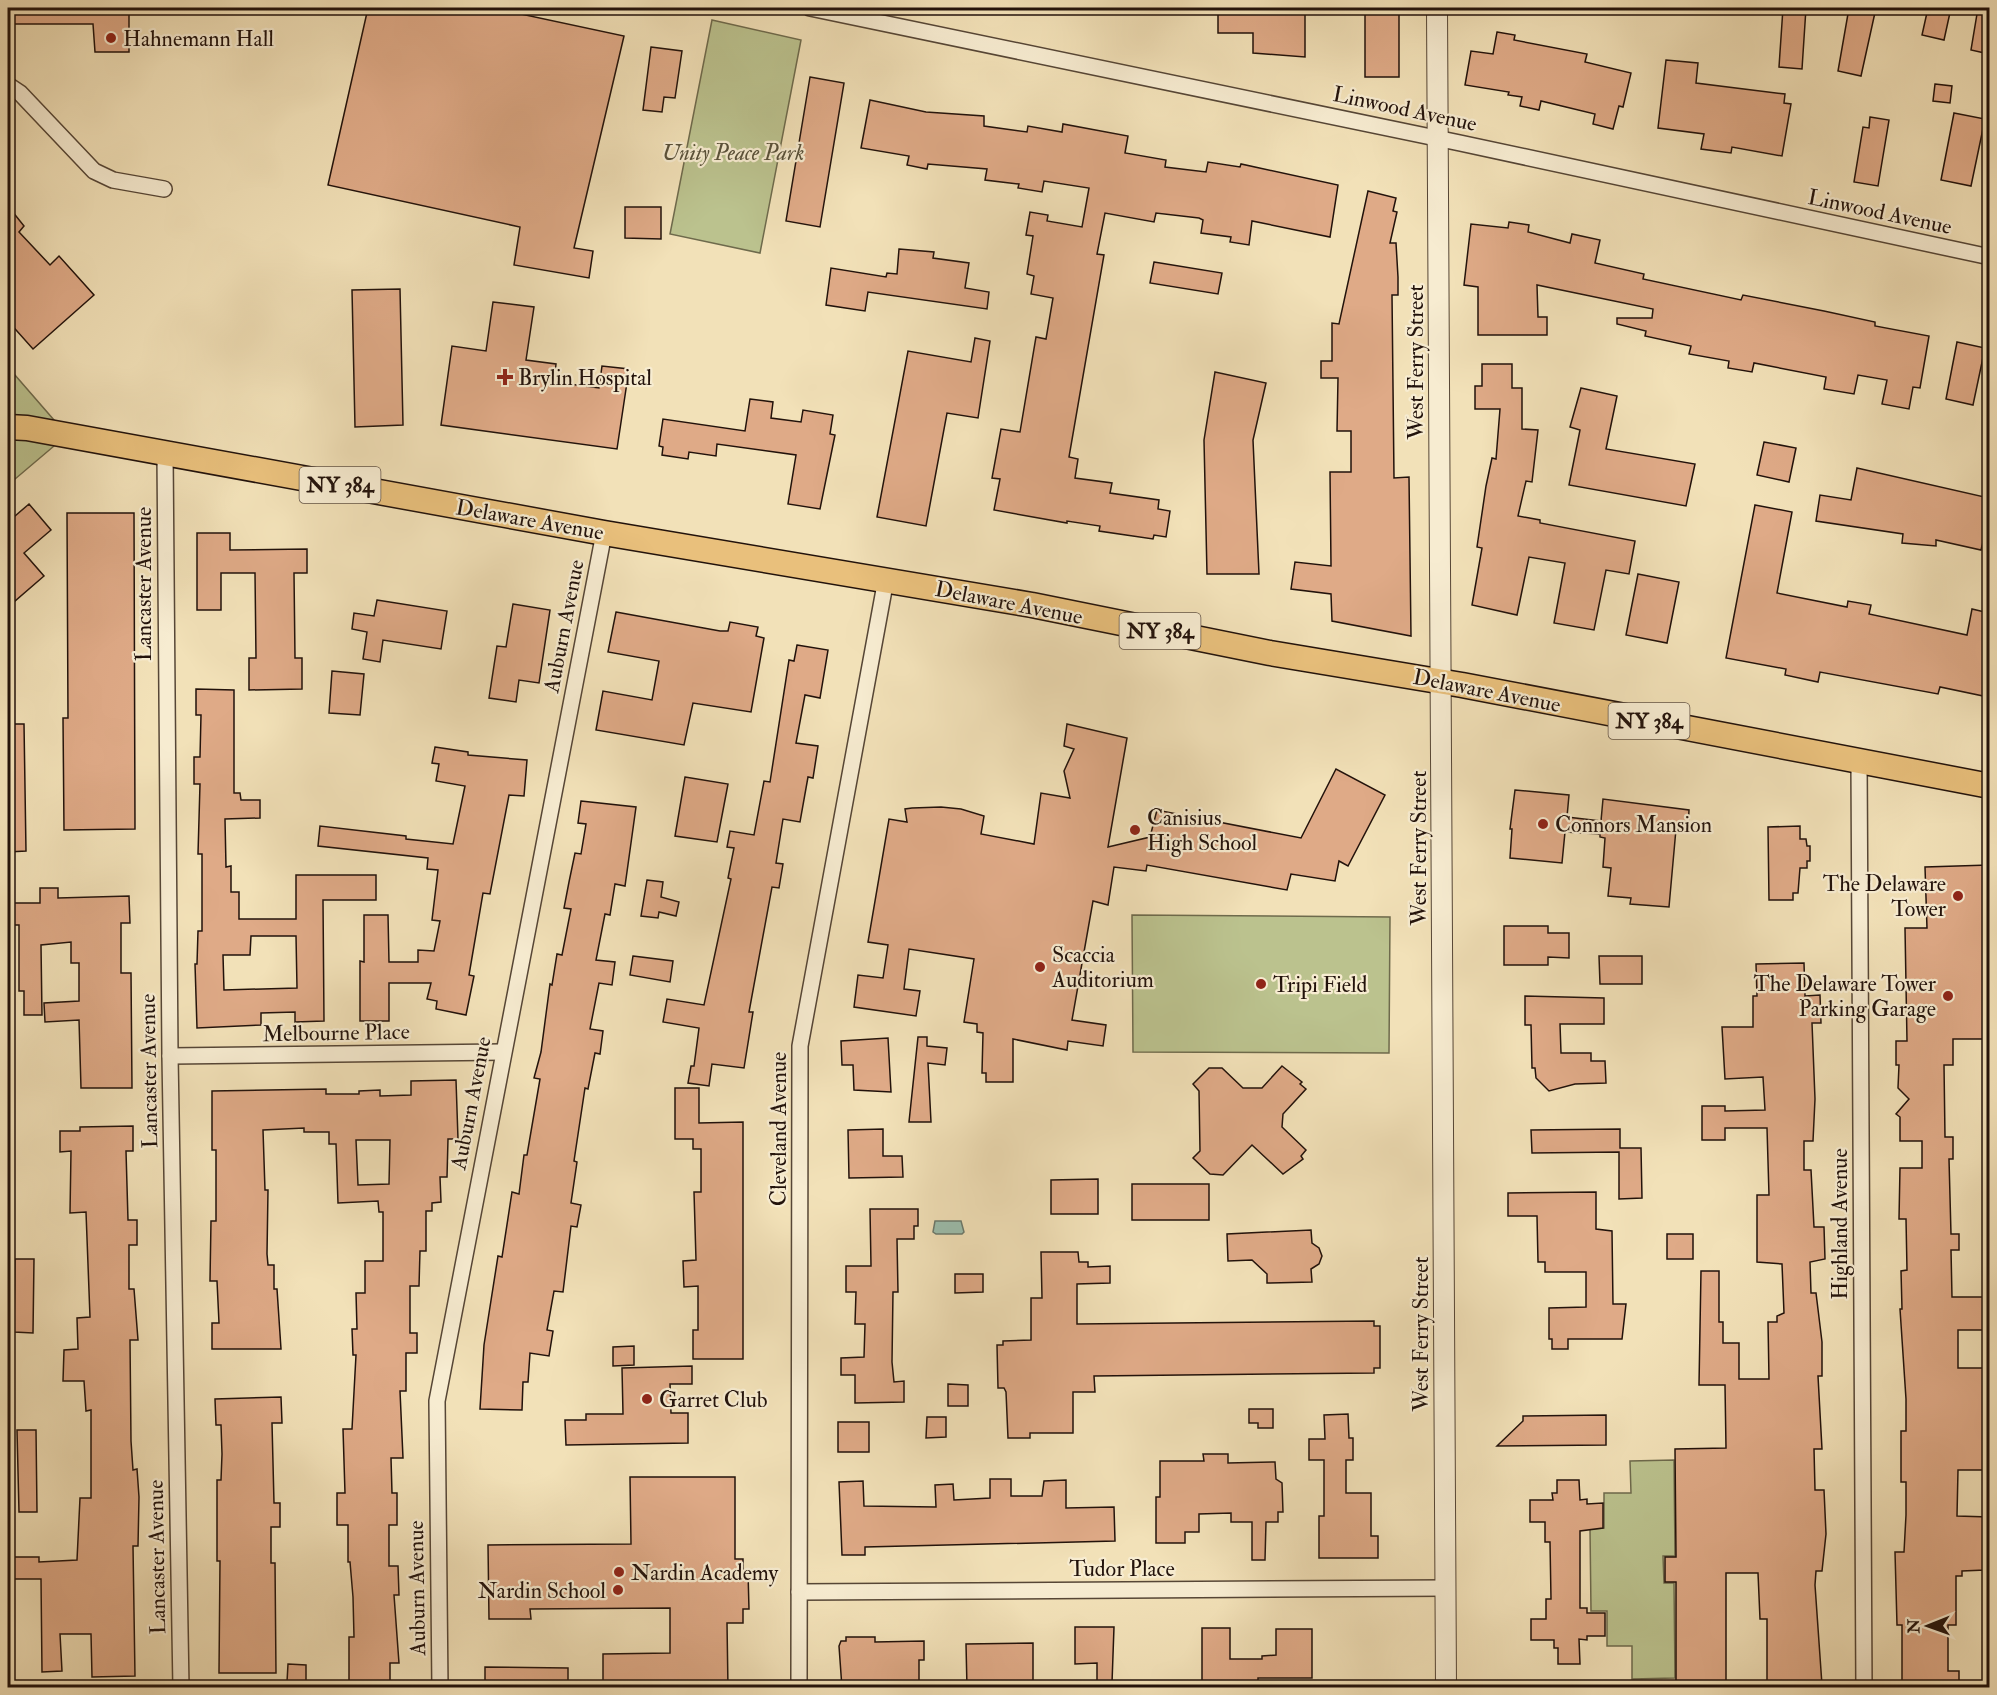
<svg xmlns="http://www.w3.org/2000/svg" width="1997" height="1695" viewBox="0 0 1997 1695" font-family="'IM FELL Double Pica',serif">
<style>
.green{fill:#bbc28e;stroke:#6e6a4c;stroke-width:1.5}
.water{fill:#9bbead;stroke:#6b796c;stroke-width:1.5}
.building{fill:#dfaa87;stroke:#22120b;stroke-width:1.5;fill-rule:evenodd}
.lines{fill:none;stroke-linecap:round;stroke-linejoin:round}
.minor-casing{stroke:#564636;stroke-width:18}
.tertiary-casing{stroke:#564636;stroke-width:22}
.primary-casing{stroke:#22120b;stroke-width:27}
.minor{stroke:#f7ecd1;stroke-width:15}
.tertiary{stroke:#f7ecd1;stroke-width:20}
.primary{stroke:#e9c07c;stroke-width:24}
.poi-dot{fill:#8f2418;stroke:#f7ecd1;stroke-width:2}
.labels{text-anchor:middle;stroke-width:4.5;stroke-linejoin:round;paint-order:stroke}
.shield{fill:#f7ecd1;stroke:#625346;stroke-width:1.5}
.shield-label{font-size:21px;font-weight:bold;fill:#22120b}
.poi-label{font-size:22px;fill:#22120b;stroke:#f7ecd1;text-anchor:start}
.street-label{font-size:22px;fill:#22120b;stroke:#f7ecd1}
.park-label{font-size:22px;font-style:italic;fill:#585039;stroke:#f7ecd1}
</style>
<rect width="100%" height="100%" fill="#f2e1b8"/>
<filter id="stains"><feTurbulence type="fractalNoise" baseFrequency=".00333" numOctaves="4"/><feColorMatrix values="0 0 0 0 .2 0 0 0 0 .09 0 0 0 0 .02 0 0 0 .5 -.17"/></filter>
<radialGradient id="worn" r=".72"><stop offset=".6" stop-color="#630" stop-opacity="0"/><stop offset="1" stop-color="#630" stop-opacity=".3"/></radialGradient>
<g class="green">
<path d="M712 20 801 40 760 253 670 234Z"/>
<path d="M8 367 67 435 8 485Z"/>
<path d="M1132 915 1390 917 1389 1053 1133 1052Z"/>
<path d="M1674 1460 1675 1556H1663L1664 1583H1674L1675 1678 1632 1679V1646H1607V1611H1591L1590 1529 1604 1528V1493H1631L1630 1461Z"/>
</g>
<path class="water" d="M935 1221H961L964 1232 962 1234H936L933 1232Z"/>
<g class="building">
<path d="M8 8H129V52H95L93 24H8Z"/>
<path d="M368 8H493L624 36 574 248 593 251 589 278 514 265 520 227 328 185Z"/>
<path d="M1218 8H1305V57L1253 53V33H1218Z"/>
<rect x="1365" y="8" width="34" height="69"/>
<path d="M1783 8H1806L1802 69 1779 67Z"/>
<path d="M1849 8H1876L1861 76 1838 71Z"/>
<path d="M1928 8H1951L1944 40 1922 35Z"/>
<path d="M1978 8H1989V54L1971 50Z"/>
<path d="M1497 32 1515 35 1514 40 1587 54 1585 62 1631 73 1623 107 1619 106 1613 129 1593 124 1595 114 1541 101 1539 110 1520 106 1522 97 1508 95 1509 92 1465 85 1471 51 1493 54Z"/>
<path d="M651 47 682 51 675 98 664 97 662 112 643 110Z"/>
<path d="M1666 60 1698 63 1696 83 1785 94 1784 103 1791 104 1782 156 1732 147 1731 153 1701 149 1704 134 1658 128Z"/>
<path d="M810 77 844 83 820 227 786 221Z"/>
<path d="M1935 84 1952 86 1950 103 1933 101Z"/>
<path d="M870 100 926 112 984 116V126L1027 132 1028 126 1062 132 1063 124 1128 136 1125 153 1166 160 1165 167 1206 172 1208 162 1240 167 1241 164 1338 185 1330 237 1252 221 1249 245 1230 242 1231 237 1201 233 1203 220 1199 218 1156 213 1154 222 1105 213 1097 254 1104 255 1069 457 1078 459 1075 478 1112 483 1110 493 1159 500 1158 509 1170 511 1166 537 1154 535 1153 539 1099 531 1100 526 1067 521V523L994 510 1000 479 992 478 1001 429 1020 432 1036 337 1046 339 1053 298 1031 294 1034 276 1027 274 1033 236 1026 235 1030 212 1048 215 1047 221 1082 227 1089 188 1044 181 1042 192 1018 188 1019 184 985 180 987 169 928 164 927 169 907 165 909 156 861 148Z"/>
<path d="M1954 113 1985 119 1971 186 1941 180Z"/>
<path d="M1870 117 1889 120 1878 186 1854 182 1863 127 1869 128Z"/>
<path d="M1368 191 1396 198 1393 211 1397 212 1390 243H1396L1398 277V295H1392L1394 478 1409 477 1411 636 1332 621 1331 594 1291 589 1295 562 1331 566 1330 472H1351V431H1337L1338 378H1321V361H1332V323L1339 324Z"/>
<path d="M8 206 24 226 19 232 50 265 59 256 94 295 33 349 8 321Z"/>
<path d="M625 207H661V239L625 238Z"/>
<path d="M1509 222 1529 225 1528 232 1570 243 1572 234 1600 240 1595 263 1644 274 1643 279 1741 300 1743 295 1824 311 1875 322V326L1929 336 1920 388 1913 387 1909 409 1882 404 1887 380 1858 375 1854 394 1824 389 1826 377 1754 363 1752 372 1728 368 1729 361 1689 354 1691 346 1645 336 1646 331 1617 324V318H1652L1653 309 1537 285 1538 317H1547V335H1478V287L1464 285 1471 224 1508 228Z"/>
<path d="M899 249 934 252 933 258 969 263 965 288 989 292 987 309 868 292 865 311 826 305 831 268 886 277 887 273 897 274Z"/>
<path d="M1154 262 1222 273 1218 294 1150 283Z"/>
<path d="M400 289 403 425 355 427 352 290Z"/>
<path d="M493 302 534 307 526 360 556 364 554 382 599 388 602 366 629 369 617 449 441 425 452 346 486 351Z"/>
<path d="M975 338 990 341 978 418 947 413 926 526 877 517 908 351 971 362Z"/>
<path d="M1957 342 1985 348 1973 405 1946 399Z"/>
<path d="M1482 364H1512V388H1522V429L1538 430 1532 482 1526 481 1518 516 1540 520V523L1635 541 1629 574 1606 570 1594 630 1554 623 1565 563 1529 557 1517 615 1472 605 1482 548 1477 547 1486 486 1492 458 1496 459 1500 409H1475V386H1482Z"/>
<path d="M1215 372 1266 383 1253 440 1259 574H1207L1204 440Z"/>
<path d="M1581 388 1617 396 1606 449 1695 464 1686 506 1569 485 1580 430 1570 427Z"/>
<path d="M750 399 773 402 771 418 801 422 803 410 833 415 830 434 835 435 820 509 788 504 796 455 717 444 716 456 689 452 688 459 662 455 663 447 659 446 663 419 745 431Z"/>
<path d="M1764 442 1796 448 1789 482 1757 475Z"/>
<path d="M1857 468 1989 498V526H1987L1981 550 1936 540V546L1902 543 1903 534 1816 521 1820 495 1851 500Z"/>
<path d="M29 504 51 530 24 553 44 576 8 607V522Z"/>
<path d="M1755 505 1792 512 1777 593 1847 607 1848 601 1871 605 1869 614 1967 635 1972 609 1989 613 1988 697 1940 687 1938 694 1820 672 1818 682 1785 675 1786 669 1726 658Z"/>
<path d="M67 513H134L135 829 64 830 63 718H68Z"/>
<path d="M197 533H230V550L307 549V573H294L295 658H302V689L249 690V658H256L255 573H221V610H197Z"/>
<path d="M1638 574 1679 582 1667 643 1626 635Z"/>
<path d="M377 600 447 611 441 649 383 640 380 662 363 659 367 632 352 629 354 613 374 616Z"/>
<path d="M513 604 550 610 539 683 519 680 516 702 489 698 497 646 506 647Z"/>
<path d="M616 612 720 631H728L730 622 758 627 756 636 764 638 751 712 693 703 684 745 596 730 603 691 652 700 659 661 608 652Z"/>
<path d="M797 645 828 650 820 698 805 695 796 743 818 746 813 778 808 777 800 822 783 819 776 863 783 864 779 888 772 887 749 1012H753L744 1068 712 1064 709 1086 688 1083 691 1066H694L699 1028 663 1022 667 999 704 1005 731 879 728 878 734 848 727 847 730 831 754 835 764 781 770 782 789 660 794 661Z"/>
<path d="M332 671 364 674 360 715 329 713Z"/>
<path d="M196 689 234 690V793H240L241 800H260V818L225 819 226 867 231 866V892H239V919H296V875H376V900H323L324 1021 295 1022V1012L261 1013V1025L197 1028 195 964H197L198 931H202V854H198L200 784H194V757H200L201 715H196ZM251 936H296L297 988 224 990 223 955H250Z"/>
<path d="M8 724H24L26 851 8 852Z"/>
<path d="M1067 724 1127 738 1108 847 1150 837 1157 810 1301 838 1336 769 1385 795 1348 866 1339 861 1335 881 1291 874 1287 890 1147 865 1146 871 1114 867 1108 905 1093 901 1072 1020 1106 1025 1103 1046 1068 1041 1067 1050 1013 1039V1082H986V1073H982L983 1033 977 1032V1024L964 1022 974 959 909 949 904 989 920 991 916 1016 854 1007 858 975 883 978 888 945 868 942 889 819 907 822 905 809 912 808 941 807 961 809 984 816 981 834 1034 844 1041 793 1070 798 1064 771 1074 749 1064 746Z"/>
<path d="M435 747 468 752V755L527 760 524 796 509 795 490 894 483 893 469 975 474 976 466 1015 436 1009 437 1001 427 999 431 983H389V1021H360V961L364 962V915H388L389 962H418V950L434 951 440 921 432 920 438 870 427 869 428 858 318 846 320 826 406 836V839L453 844 465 786 436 781 439 764 432 763Z"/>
<path d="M685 777 728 784 717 842 675 836Z"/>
<path d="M1515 790 1569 795 1567 817 1601 821 1603 799 1689 810 1688 830 1676 829 1669 907 1630 904 1631 898 1608 896 1611 868 1603 867 1605 838 1600 837V834L1565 832 1562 863 1510 858 1512 829H1510Z"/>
<path d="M581 801 636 807 625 886 615 884 610 915 605 914 596 960 615 962 612 985 599 983 590 1029 603 1031 600 1054 595 1053 588 1089 585 1088 574 1161 577 1162 571 1203 581 1205 577 1227 571 1226 563 1292 554 1291 547 1330 553 1331 549 1356 530 1353 528 1382H523L522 1410 480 1409 484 1345 498 1256 502 1257 512 1192 519 1194 524 1155H527L540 1079 534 1078 541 1052 550 984 552 985 557 954 562 955 571 909 564 908 569 882 575 853 581 854 586 824 578 823Z"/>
<path d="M1800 826V839H1806L1807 846H1810V861H1807V868H1800L1798 893H1793V900H1769L1768 827Z"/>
<path d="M1989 865V1039H1953V1065H1944L1945 1137H1953V1159H1949L1951 1234H1959V1250H1951L1952 1297H1989V1330H1958V1368H1989V1470H1958L1957 1516 1989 1517V1557H1986L1985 1570 1962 1571V1576H1956V1625H1948V1671H1959V1688H1902V1625H1897L1895 1552H1904L1906 1515V1482H1901V1431H1906V1399L1900 1309H1902L1901 1271 1907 1270 1906 1219H1899L1900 1168H1922V1141H1900V1117L1896 1114 1909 1099 1898 1088 1899 1065H1896V1041H1907L1905 928H1927L1925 867Z"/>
<path d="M647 880 663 882 661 897 679 902 676 916 659 912 658 918 641 916Z"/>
<path d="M40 888H58V898L129 896 130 923H121V973H131L132 1088H81L79 1020 45 1022 44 1003 79 1001V963H71V942L41 945 42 1015H24V991H19V925H14V903H40Z"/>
<path d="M1504 926H1548V933H1569V958L1548 957V965H1504Z"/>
<path d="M633 956 673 961 670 982 630 975Z"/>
<path d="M1599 956H1642V984H1600Z"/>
<path d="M1804 963 1805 996 1820 995 1821 1023H1812L1815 1099 1813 1141H1804V1170H1811L1814 1227H1824L1825 1259 1810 1262 1811 1293H1816L1822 1342V1376H1818L1822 1449H1814L1815 1490H1824L1826 1534 1822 1571H1816L1815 1585 1822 1685 1774 1688V1681H1767V1619H1760L1758 1573H1726V1688H1676V1582H1665V1557H1676L1675 1449 1726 1448 1725 1385H1699L1701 1271H1719V1322H1723V1343H1739V1379H1769L1768 1322H1777V1316L1784 1313 1782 1264 1757 1262V1195H1769L1767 1128H1725V1140H1702V1106H1725V1111L1765 1110 1763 1077 1725 1079 1722 1027H1753V996H1757L1756 964Z"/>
<path d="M1525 996 1604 998V1024H1560L1561 1053H1591V1061H1605L1606 1083 1575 1084 1549 1091 1536 1078 1535 1068H1532L1531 1025H1525Z"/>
<path d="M918 1037H927V1046L947 1048 945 1065 928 1063 931 1122H909Z"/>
<path d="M888 1038 891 1092 854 1090 853 1065H842L841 1041Z"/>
<path d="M1282 1066 1302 1082 1300 1084 1306 1089 1283 1114 1282 1127 1306 1150 1301 1156 1303 1159 1283 1174 1252 1145 1223 1175 1210 1174 1193 1158 1200 1151 1199 1091 1193 1084 1209 1068H1222L1243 1088H1262Z"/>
<path d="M456 1080 458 1139H448L447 1177H440L441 1202 432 1203V1211H426V1251H420L419 1286H410V1333H417V1353H406V1391H400L403 1458H391L392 1493H397V1525H389V1566H398L399 1595H394L399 1663H390V1688H349V1637H354L353 1597 350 1562H348V1525H337V1493H345L343 1429H352L356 1355H353L352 1329H357L356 1293H365V1261H383V1212H379L378 1201 338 1203 336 1144H329V1132H304V1128L263 1130 265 1190H268L267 1254 268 1265H274V1289H277L281 1349H212V1323H219L217 1281H210L211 1221H216V1150H212V1091L326 1089V1094H359V1091L380 1090V1096L411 1095V1081ZM356 1140H390L389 1184 358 1185Z"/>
<path d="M675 1088H699V1123L743 1122V1359H693V1330H698V1286L684 1287 683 1261 696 1260 694 1192H701V1149H693V1139H675Z"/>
<path d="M133 1126V1151H126L128 1220H137V1245H129V1289H134L138 1340H130L131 1441 133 1470 137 1469 139 1497 138 1546H133L135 1676 92 1677 91 1634H60L62 1671 42 1672 41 1579H8V1557H39V1562L77 1560 80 1498H91V1410L86 1411 84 1381H63L64 1350 78 1349 77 1318 90 1317 86 1212 70 1213 71 1151 60 1152V1131H80V1127Z"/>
<path d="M883 1129V1156H902L903 1177 849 1178 848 1130Z"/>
<path d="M1620 1129V1148H1641L1642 1198 1619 1199V1152L1532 1153 1531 1130Z"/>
<path d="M1098 1179V1214H1051V1180Z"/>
<rect x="1132" y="1184" width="77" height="36"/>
<path d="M1596 1192V1229L1612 1231 1613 1304H1626L1622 1339H1568V1349H1552V1339H1549V1308L1586 1307V1272H1545V1262H1538L1537 1216H1508V1193Z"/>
<path d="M870 1209H918V1226H914V1239H897L898 1292H893L892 1362 894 1382 904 1381V1402L855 1403V1375H841V1358L864 1357 865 1324H855L856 1292H846V1266H871Z"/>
<path d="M1311 1230 1312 1243 1319 1248 1322 1256 1319 1264 1311 1269 1312 1282 1267 1283V1274L1252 1260 1228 1261 1227 1234Z"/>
<rect x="1667" y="1234" width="26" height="25"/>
<path d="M1041 1252H1078L1079 1262H1088V1267L1110 1266V1283L1077 1284V1324L1374 1321V1326H1380V1368H1374V1373L1094 1376 1095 1392H1073V1433H1030V1438H1008L1006 1392 1004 1388H998L997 1345H1003V1341L1031 1340V1298H1042Z"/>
<path d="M15 1259H34L33 1333 14 1332Z"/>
<path d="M955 1274H983V1292L955 1293Z"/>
<path d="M634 1346V1365L613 1366V1347Z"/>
<path d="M692 1366V1384H670L671 1413H688V1443L566 1445 565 1420H586V1414H623L622 1368Z"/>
<path d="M948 1384 968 1385V1406H948Z"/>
<path d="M281 1397 282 1423H272L274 1503H280V1527H271V1563H275L276 1673H219L220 1561H217V1480H221L222 1454 221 1425H216L215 1399Z"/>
<path d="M1249 1409H1273V1428H1258V1423H1249Z"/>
<path d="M1348 1414 1349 1438H1353V1460H1346V1493H1371V1536H1378V1558H1319V1516H1324V1460H1309V1439H1325L1324 1415Z"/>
<path d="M1606 1415V1445L1497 1446 1523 1421V1416Z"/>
<path d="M927 1417H946V1437L926 1438Z"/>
<rect x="838" y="1422" width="31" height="30"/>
<path d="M17 1430H36L37 1512H19Z"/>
<path d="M1203 1454H1228V1463L1275 1462 1276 1479 1282 1483 1283 1512H1278V1522H1266L1265 1560H1252V1522H1231V1513L1199 1514V1532H1185V1543H1156V1497H1160V1461H1204Z"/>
<path d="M630 1477H735V1559H743V1572H748L749 1609H743V1623H727L728 1688H603V1654L670 1653V1608L530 1609 531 1619H489L488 1545 631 1544Z"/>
<path d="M990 1479H1011V1496H1042L1044 1481 1066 1480V1508L1114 1507 1115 1541 865 1547V1555H842L839 1482 863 1481 864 1506 936 1507 935 1485 953 1484 954 1500 990 1498Z"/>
<path d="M1557 1480H1579L1580 1500 1587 1499V1504L1603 1503V1528L1580 1531V1608H1587V1613H1605V1636H1587V1640L1579 1639 1580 1664H1558V1648H1554V1640H1531V1619H1546V1599H1551L1550 1542H1545V1522H1530V1500H1553L1552 1493H1557Z"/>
<path d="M1075 1627H1114L1112 1683H1097V1663L1075 1664Z"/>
<path d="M1202 1628H1230V1659H1262V1656L1276 1655V1629H1312V1678H1258V1684L1202 1682Z"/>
<path d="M846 1637H875V1642L924 1641V1660H919V1688H842L839 1646 841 1641H846Z"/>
<path d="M1033 1643V1683H992V1688H967L966 1644Z"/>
<path d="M288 1664 306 1665V1683L287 1682Z"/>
<path d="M485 1667 568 1668V1688H485Z"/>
</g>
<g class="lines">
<g class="minor-casing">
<g id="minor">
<path d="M810 8 1460 143 1990 257"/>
<path d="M8 85 20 93 94 171 113 180 164 189"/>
<path d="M165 453 170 1056 181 1688"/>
<path d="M1859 761 1864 1688"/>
<path d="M170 1056 503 1052"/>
<path d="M799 1592 1446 1588"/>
<path d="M440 1688 437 1401 604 533"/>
<path d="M799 1688 800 1046 886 579"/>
</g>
</g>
<g class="tertiary-casing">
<path id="tertiary" d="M1437 8 1446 1688"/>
</g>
<g class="primary-casing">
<path id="primary" d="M8 427 27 428 604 533 1032 605 1270 653 1462 685 1990 786"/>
</g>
<use href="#minor" class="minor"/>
<use href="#tertiary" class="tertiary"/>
<use href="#primary" class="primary"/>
</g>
<g class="poi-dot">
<circle cx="111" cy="38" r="6"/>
<path d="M502 368h6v6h6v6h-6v6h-6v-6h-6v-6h6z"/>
<circle cx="1543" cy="824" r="6"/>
<circle cx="1135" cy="830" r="6"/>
<circle cx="1958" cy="896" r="6"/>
<circle cx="1040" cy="967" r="6"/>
<circle cx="1261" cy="984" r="6"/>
<circle cx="1948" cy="996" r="6"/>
<circle cx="647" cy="1399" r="6"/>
<circle cx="619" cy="1572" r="6"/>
<circle cx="618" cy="1590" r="6"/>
</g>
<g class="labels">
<g class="shield">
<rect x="299.5" y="467" width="81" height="36" rx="4.5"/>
<rect x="1119.5" y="613" width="81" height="36" rx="4.5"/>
<rect x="1608.5" y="703" width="81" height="36" rx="4.5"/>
</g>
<g class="shield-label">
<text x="340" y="492">NY 384</text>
<text x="1160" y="638">NY 384</text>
<text x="1649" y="728">NY 384</text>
</g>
<g class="poi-label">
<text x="123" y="46">Hahnemann Hall</text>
<text x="518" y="385">Brylin Hospital</text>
<text x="1147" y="825">Canisius<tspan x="1147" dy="25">High School</tspan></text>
<text x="1555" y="832">Connors Mansion</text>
<text x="1946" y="891" text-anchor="end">The Delaware<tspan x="1946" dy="25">Tower</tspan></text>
<text x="1052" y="962">Scaccia<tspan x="1052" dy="25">Auditorium</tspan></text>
<text x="1936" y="991" text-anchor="end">The Delaware Tower<tspan x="1936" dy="25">Parking Garage</tspan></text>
<text x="1273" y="992">Tripi Field</text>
<text x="659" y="1407">Garret Club</text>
<text x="631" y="1580">Nardin Academy</text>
<text x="606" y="1598" text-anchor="end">Nardin School</text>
</g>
<g class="street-label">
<text transform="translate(1405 108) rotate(12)" y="8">Linwood Avenue</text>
<text transform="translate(1880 211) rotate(12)" y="8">Linwood Avenue</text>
<text transform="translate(1415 362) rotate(-90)" y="8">West Ferry Street</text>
<text transform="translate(530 519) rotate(10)" y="8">Delaware Avenue</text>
<text transform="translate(143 584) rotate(-90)" y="8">Lancaster Avenue</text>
<text transform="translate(1009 602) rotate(11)" y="8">Delaware Avenue</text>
<text transform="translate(563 626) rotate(-79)" y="8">Auburn Avenue</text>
<text transform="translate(1487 690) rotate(11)" y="8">Delaware Avenue</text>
<text transform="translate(1418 848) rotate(-90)" y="8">West Ferry Street</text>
<text transform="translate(336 1032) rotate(-1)" y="8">Melbourne Place</text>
<text transform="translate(148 1071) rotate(-91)" y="8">Lancaster Avenue</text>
<text transform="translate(470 1103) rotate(-79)" y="8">Auburn Avenue</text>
<text transform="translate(778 1129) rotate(-90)" y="8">Cleveland Avenue</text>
<text transform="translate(1839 1224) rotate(-90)" y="8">Highland Avenue</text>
<text transform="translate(1420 1334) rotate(-90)" y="8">West Ferry Street</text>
<text transform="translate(156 1557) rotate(-91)" y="8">Lancaster Avenue</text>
<text x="1122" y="1576">Tudor Place</text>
<text transform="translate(416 1588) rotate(-91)" y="8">Auburn Avenue</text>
</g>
<g class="park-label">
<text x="733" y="160">Unity Peace Park</text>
</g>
</g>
<rect width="1997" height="1695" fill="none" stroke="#f2e1b8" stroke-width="30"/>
<rect x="9" y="9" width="1979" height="1677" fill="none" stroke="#22120b" stroke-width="3"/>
<rect x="15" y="15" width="1967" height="1665" fill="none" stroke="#22120b" stroke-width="1.5"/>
<g transform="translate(1928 1626) rotate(269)" stroke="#f7ecd1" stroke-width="4.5" paint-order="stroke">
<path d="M0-4.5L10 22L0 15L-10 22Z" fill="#22120b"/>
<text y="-9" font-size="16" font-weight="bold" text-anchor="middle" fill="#22120b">N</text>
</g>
<rect width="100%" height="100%" filter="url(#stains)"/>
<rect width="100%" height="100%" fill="url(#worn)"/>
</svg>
